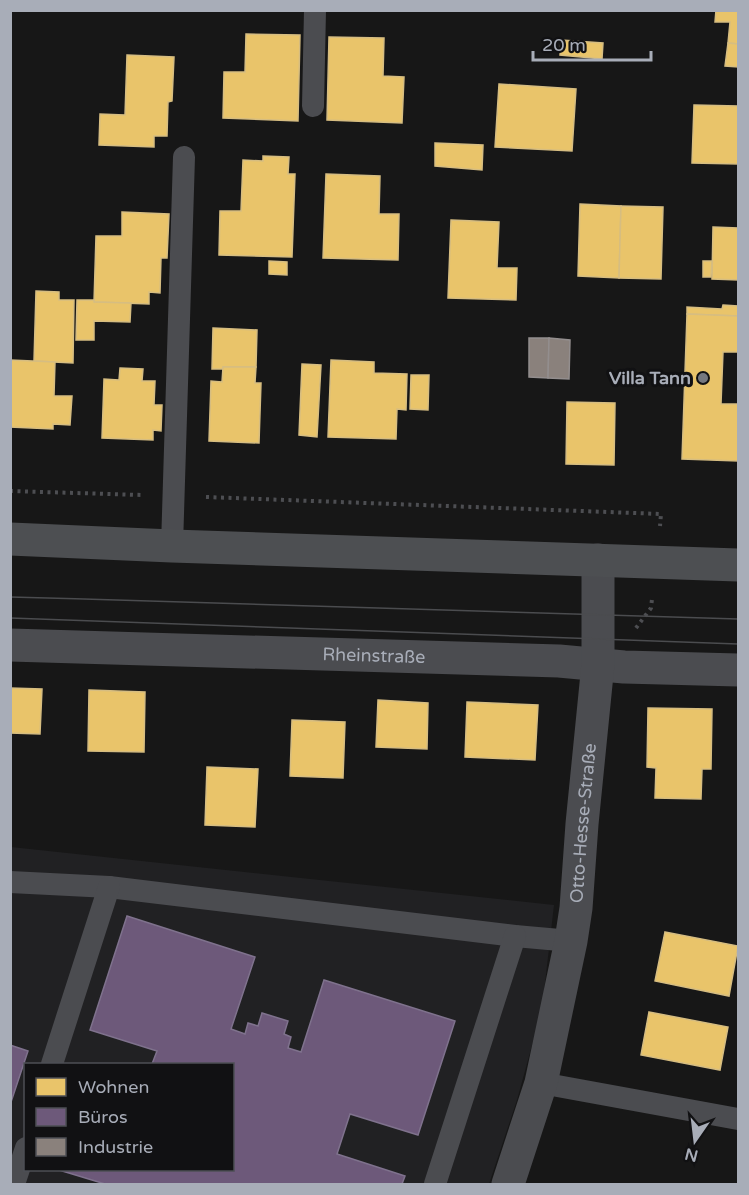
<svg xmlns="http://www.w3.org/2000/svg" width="749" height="1195" viewBox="0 0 749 1195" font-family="'Varela Round',sans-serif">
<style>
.built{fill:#212123;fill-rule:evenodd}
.homes{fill:#e9c46a;stroke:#d6bd81;stroke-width:1.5}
.offices{fill:#6d597a;stroke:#7f728d;stroke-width:1.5}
.industry{fill:#8a817c;stroke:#938e8e;stroke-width:1.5}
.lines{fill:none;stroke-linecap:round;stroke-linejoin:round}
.path{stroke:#4d4e52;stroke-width:4;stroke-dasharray:3 4.5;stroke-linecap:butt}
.service{stroke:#4b4c50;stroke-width:22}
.minor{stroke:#4b4c50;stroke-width:33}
.primary{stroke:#4d4f52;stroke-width:33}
.tram{stroke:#4b4c4f;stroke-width:1.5}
.poi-dot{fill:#757880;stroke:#111113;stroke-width:2}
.labels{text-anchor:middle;stroke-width:6;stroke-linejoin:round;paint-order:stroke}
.poi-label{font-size:18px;font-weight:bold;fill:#a8adb8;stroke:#111113;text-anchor:end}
.street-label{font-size:18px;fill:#a8adb8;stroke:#111113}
</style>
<rect width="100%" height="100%" fill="#171717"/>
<path class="built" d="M11 847 554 905 542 1009 517 1100 489 1184H11ZM26 1064H232V1170H26Z"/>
<g class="homes">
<path d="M716 10H738V44L728 43 730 22H715Z"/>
<path d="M246 34 300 35 298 121 223 118 224 72H245Z"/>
<path d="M329 37 384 38 383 76 404 77 402 123 327 120Z"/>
<path d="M561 40 603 43 602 59 560 55Z"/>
<path d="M728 43 738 44V67L725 66Z"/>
<path d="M127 55 174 57 172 101 168 102 167 136H154V147L99 145 100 114 125 115Z"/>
<path d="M499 84 576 89 572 151 495 147Z"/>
<path d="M694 105 738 106V164L692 163Z"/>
<path d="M435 143 483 145 482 170 435 166Z"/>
<path d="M263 156 289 157 288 174H295L292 257 219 255 220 211H241L243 160 263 161Z"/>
<path d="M326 174 380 176 379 214H399L398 260 323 258Z"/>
<path d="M580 204 621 206 619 278 578 276Z"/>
<path d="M621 206 663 207 661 279 619 278Z"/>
<path d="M122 212 169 214 167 258H161L160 293 149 292V304L94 302 96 236H122Z"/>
<path d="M451 220 499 222 497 268H517L516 300 448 298Z"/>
<path d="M713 227 738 228V280L712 279Z"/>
<path d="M269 261 287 262V275L269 274Z"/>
<path d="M703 261H712L711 277H703Z"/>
<path d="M36 291 59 292V300H74L73 363 34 361Z"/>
<path d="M77 300H94V302L131 303 130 322 94 321V340H76Z"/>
<path d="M723 305 738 306V316L687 314V307L722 309Z"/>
<path d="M687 314 738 316V352H723L721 404H738V461L682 459Z"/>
<path d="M213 328 257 330 256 367H223V369H212Z"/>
<path d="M10 360 55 362 54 396H72L70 425 53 424V429L10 427Z"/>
<path d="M331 360 374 362V373L407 374 406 410 397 409 396 439 328 437Z"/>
<path d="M302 364 321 365 317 437 299 435Z"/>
<path d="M223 367H256L255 383H261L259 443 209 441 211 381 222 382Z"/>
<path d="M120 368 143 369 142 381H155L154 405H162L161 431 153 430V440L102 438 104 379 119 380Z"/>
<path d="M411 375H429L428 410 410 409Z"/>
<path d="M567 402 615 403 614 465 566 464Z"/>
<path d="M10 688 42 689 40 734 10 733Z"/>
<path d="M89 690 145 692 144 752 88 751Z"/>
<path d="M378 700 428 703 427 749 376 747Z"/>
<path d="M467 702 538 705 535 760 465 757Z"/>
<path d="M648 708 712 709 711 769H702L701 799 655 798 656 768 647 767Z"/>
<path d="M292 720 345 722 343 778 290 776Z"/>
<path d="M207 767 258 769 255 827 205 825Z"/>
<path d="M665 932 738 946 729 996 655 981Z"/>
<path d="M649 1012 728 1027 720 1070 641 1055Z"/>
</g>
<g class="offices">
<path d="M127 916 255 957 231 1029 245 1034 248 1023 258 1026 262 1013 288 1021 284 1034 291 1037 288 1048 301 1052 324 980 455 1021 418 1135 350 1114 337 1154 405 1176 402 1184H105L59 1170H232V1064H152L157 1051 90 1030Z"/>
<path d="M10 1045 28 1051 10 1105Z"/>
</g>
<g class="industry">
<path d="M529 338H549L548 378 529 377Z"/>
<path d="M549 338 570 340 569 379 548 378Z"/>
</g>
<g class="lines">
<g class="path">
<path d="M10 491 142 495"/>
<path d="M206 497 661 514 660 526"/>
<path d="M636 628 651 608 652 599"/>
</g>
<g class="service">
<path d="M313 106 315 10"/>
<path d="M172 546 184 157"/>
<path d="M10 882 109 887 515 936 571 941"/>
<path d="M52 1064 109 887"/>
<path d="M541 1083 738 1119"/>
<path d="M14 1184 26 1148"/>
<path d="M435 1184 515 936"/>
</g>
<g class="minor">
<path id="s1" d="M10 645 559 661 624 667 738 670"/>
<path id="s2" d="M508 1184 541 1083 571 941 576 908 582 824 598 664V560"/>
</g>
<path class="primary" d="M10 539 172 546 738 565"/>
<g class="tram">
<path d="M10 597C253 603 496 613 738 619"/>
<path d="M10 618 738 644"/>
</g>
</g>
<circle class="poi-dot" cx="703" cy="378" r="6"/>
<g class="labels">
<g class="poi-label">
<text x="691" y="384">Villa Tann</text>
</g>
<g class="street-label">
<text dy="6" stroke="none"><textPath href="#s1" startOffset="364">Rheinstraße</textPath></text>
<text dy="6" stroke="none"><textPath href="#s2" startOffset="370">Otto-Hesse-Straße</textPath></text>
</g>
</g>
<rect width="749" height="1195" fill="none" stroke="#a8adb8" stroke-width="24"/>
<rect x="24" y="1063" width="210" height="108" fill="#111113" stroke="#4d4f55" stroke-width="1.5"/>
<rect x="36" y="1078" width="30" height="18" fill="#e9c46a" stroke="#4d4f55" stroke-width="1.5"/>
<text x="78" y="1093" font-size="18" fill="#a8adb8">Wohnen</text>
<rect x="36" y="1108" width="30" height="18" fill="#6d597a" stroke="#4d4f55" stroke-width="1.5"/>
<text x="78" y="1123" font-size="18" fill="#a8adb8">Büros</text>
<rect x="36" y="1138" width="30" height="18" fill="#8a817c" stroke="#4d4f55" stroke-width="1.5"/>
<text x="78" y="1153" font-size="18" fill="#a8adb8">Industrie</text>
<g transform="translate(695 1141) rotate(194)" stroke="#111113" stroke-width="4.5" paint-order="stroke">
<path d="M0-4.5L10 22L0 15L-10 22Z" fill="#a8adb8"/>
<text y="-9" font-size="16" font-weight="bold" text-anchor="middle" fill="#a8adb8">N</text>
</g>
<path d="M533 51v9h118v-9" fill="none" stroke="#a8adb8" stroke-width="3"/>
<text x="542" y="51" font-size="18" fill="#a8adb8" stroke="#111113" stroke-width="4.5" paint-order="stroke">20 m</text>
</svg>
